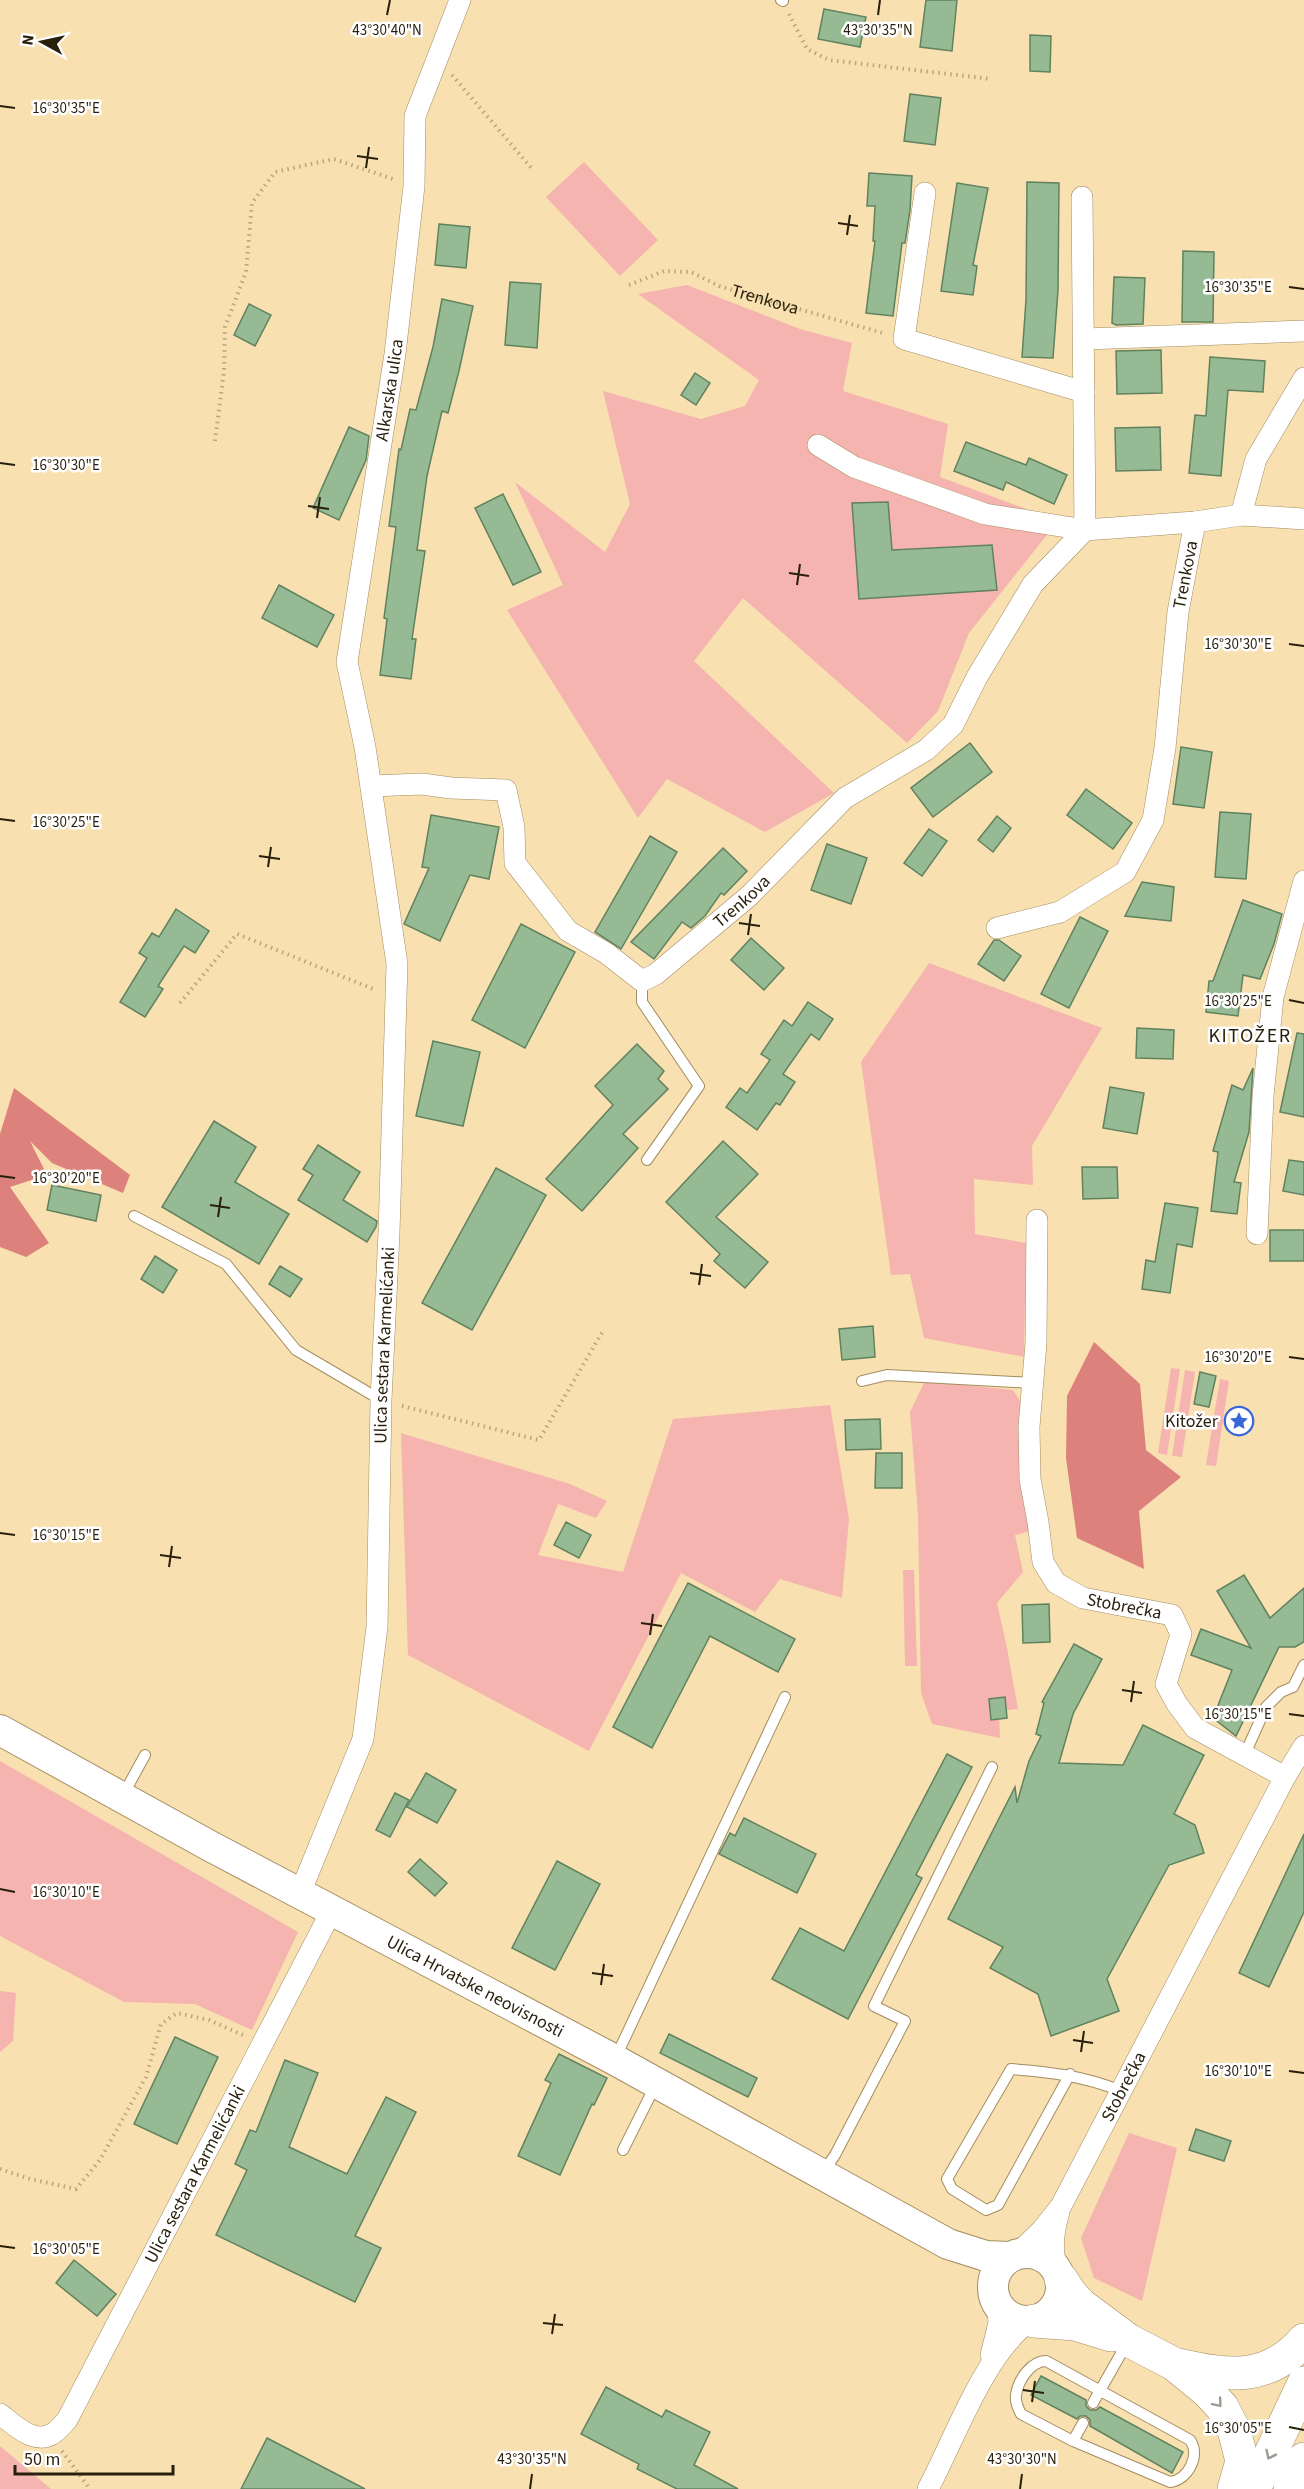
<svg xmlns="http://www.w3.org/2000/svg" width="1304" height="2489" viewBox="0 0 1304 2489" font-family="'Source Sans 3',sans-serif">
<style>
.green{fill:#f5b4af}
.forest{fill:#dd817c}
.building{fill:#96bb94;stroke:#60825f;stroke-width:1.5}
.lines{fill:none;stroke-linecap:round;stroke-linejoin:round}
.lane-casing{stroke:#a38c60;stroke-width:12}
.street-casing{stroke:#a38c60;stroke-width:22}
.secondary-casing{stroke:#a38c60;stroke-width:32}
.highway-casing{stroke:#a38c60;stroke-width:34}
.path{stroke:#b9a57e;stroke-width:4;stroke-dasharray:1.5 4.5;stroke-linecap:butt}
.lane{stroke:#fff;stroke-width:10}
.street{stroke:#fff;stroke-width:21}
.secondary{stroke:#fff;stroke-width:30}
.highway{stroke:#fff;stroke-width:33}
.oneway{stroke:#9e9a92}
.ticks{fill:none;stroke:#281f0c;stroke-width:2}
.labels{text-anchor:middle;stroke-width:5;stroke-linejoin:round;paint-order:stroke}
.street-label{font-size:18px;fill:#281f0c;stroke:#fff}
.poi-label{font-size:18px;fill:#281f0c;stroke:#fff;text-anchor:end}
.neighbourhood-label{font-size:20px;letter-spacing:1.5px;fill:#281f0c;stroke:#fff}
.ticks-label{font-size:15px;text-anchor:middle;fill:#281f0c;stroke:#fff;stroke-width:5;stroke-linejoin:round;paint-order:stroke}
</style>
<rect width="100%" height="100%" fill="#f8e0b0"/>
<g class="green">
<path d="M584 162 658 240 620 276 546 197Z"/>
<path d="M687 285 800 329 852 343 843 391 948 424 940 477 1058 521 969 633 938 711 907 743 743 598 694 661 834 793 765 832 667 779 638 818 507 610 563 585 515 482 605 552 630 504 603 391 701 419 745 406 759 380 638 294Z"/>
<path d="M929 963 1102 1028 1032 1146 1033 1185 974 1179 975 1234 1026 1243 1024 1357 924 1338 910 1274 891 1275 861 1062Z"/>
<path d="M1171 1368 1180 1369 1167 1455 1158 1453Z"/>
<path d="M1185 1370 1195 1372 1182 1457 1172 1456Z"/>
<path d="M1220 1379 1229 1381 1216 1466 1206 1465Z"/>
<path d="M925 1381 1013 1390 1022 1404 1034 1530 1015 1535 1023 1572 997 1603 1007 1648 1018 1709 999 1711 1000 1738 932 1724 921 1693 918 1515 910 1412Z"/>
<path d="M830 1405 849 1519 842 1598 780 1579 755 1612 681 1573 589 1751 408 1655 401 1433 570 1484 607 1501 596 1518 558 1504 538 1555 623 1572 673 1419Z"/>
<path d="M903 1570H914L917 1666H905Z"/>
<path d="M0 1761 298 1932 252 2030 195 2004 124 2002 0 1936Z"/>
<path d="M0 1991 16 1993 13 2041 0 2052Z"/>
<path d="M1129 2133 1177 2148 1142 2301 1094 2278 1081 2238Z"/>
<path d="M0 2446 51 2489H0Z"/>
</g>
<g class="forest">
<path d="M14 1088 130 1175 123 1193 52 1163 30 1141 47 1175 10 1187 49 1243 26 1257 0 1247V1134Z"/>
<path d="M1094 1342 1140 1384 1146 1450 1181 1477 1139 1511 1144 1569 1077 1538 1066 1458 1067 1396Z"/>
</g>
<g class="building">
<path d="M926 0H957L952 51 920 47Z"/>
<path d="M824 9 866 17 860 47 818 39Z"/>
<path d="M1030 35 1051 36 1050 72 1030 71Z"/>
<path d="M910 94 941 98 935 145 904 141Z"/>
<path d="M869 173 912 176 910 210 905 243H902L893 316 866 313 875 241H873L875 206H867Z"/>
<path d="M1027 182 1059 183 1058 290 1053 358 1022 357 1026 300Z"/>
<path d="M957 183 988 188 973 265 977 266 973 295 941 291Z"/>
<path d="M439 224 470 227 466 268 435 265Z"/>
<path d="M1183 251 1214 252 1213 322H1182Z"/>
<path d="M1114 277 1145 278 1143 324 1116 325 1112 323Z"/>
<path d="M510 282 541 284 537 348 505 345Z"/>
<path d="M442 299 473 306 459 371 448 413 442 411 427 476 417 550 425 551 412 639H416L411 679 380 675 387 619 384 618 396 527 389 526 399 449 401 450 410 409 416 410 433 347Z"/>
<path d="M249 304 271 315 255 346 234 335Z"/>
<path d="M1161 350 1162 393 1117 394 1116 351Z"/>
<path d="M1210 357 1265 361 1263 392 1228 390 1221 476 1189 473 1195 415 1206 416Z"/>
<path d="M695 373 710 383 696 405 681 395Z"/>
<path d="M349 427 369 436 366 460 339 520 313 508Z"/>
<path d="M1160 427 1161 470 1116 471 1115 428Z"/>
<path d="M966 442 1026 465 1029 458 1067 475 1054 504 1006 482 1003 490 954 471Z"/>
<path d="M503 494 541 572 513 585 475 508Z"/>
<path d="M888 502 892 550 992 545 997 590 859 599 852 503Z"/>
<path d="M279 585 334 615 317 647 262 618Z"/>
<path d="M970 743 992 772 933 817 911 788Z"/>
<path d="M1181 747 1212 752 1204 808 1173 804Z"/>
<path d="M1086 789 1132 823 1113 849 1067 815Z"/>
<path d="M1220 812 1251 814 1246 879 1215 877Z"/>
<path d="M431 815 499 827 489 879 470 875 440 941 404 924 429 868 422 867Z"/>
<path d="M997 816 1011 828 993 852 978 840Z"/>
<path d="M929 829 947 841 922 876 904 863Z"/>
<path d="M650 836 677 852 621 949 595 932Z"/>
<path d="M827 844 867 858 851 904 811 890Z"/>
<path d="M723 848 747 871 724 895 721 893 705 916 691 928 682 922 654 959 631 942Z"/>
<path d="M1142 882 1174 887 1171 921 1125 916Z"/>
<path d="M1243 900 1282 914 1274 944 1260 979 1243 975 1238 1016 1206 1012 1209 981H1213Z"/>
<path d="M176 909 209 931 195 953 184 946 158 986 163 989 145 1017 120 1002 147 958 139 953 152 933 159 937Z"/>
<path d="M1080 917 1108 931 1069 1008 1041 994Z"/>
<path d="M521 924 575 952 525 1048 472 1020Z"/>
<path d="M751 938 784 968 764 990 731 960Z"/>
<path d="M994 940H999L1021 956 1004 981 978 964Z"/>
<path d="M808 1002 833 1019 819 1040 811 1034 783 1074 795 1082 780 1105 776 1103 757 1130 726 1107 740 1088 747 1093 770 1060 761 1054 784 1020 792 1026Z"/>
<path d="M1137 1028 1174 1030 1173 1059 1136 1058Z"/>
<path d="M1297 1033 1304 1034V1117L1280 1112Z"/>
<path d="M433 1041 480 1052 463 1126 416 1116Z"/>
<path d="M637 1044 664 1071 658 1079 668 1089 623 1134 638 1148 582 1211 546 1179 613 1105 595 1086Z"/>
<path d="M1253 1068 1249 1132 1234 1182 1241 1183 1237 1214 1211 1211 1218 1152 1213 1151 1232 1085 1243 1090Z"/>
<path d="M1110 1087 1144 1093 1137 1134 1103 1128Z"/>
<path d="M214 1121 256 1147 235 1182 289 1214 259 1264 162 1207Z"/>
<path d="M723 1141 758 1174 716 1217 768 1262 745 1288 714 1261 720 1254 666 1202Z"/>
<path d="M318 1145 360 1172 343 1200 377 1221 376 1227 367 1242 298 1200 313 1175 303 1169Z"/>
<path d="M1289 1160 1304 1162V1195L1283 1191Z"/>
<path d="M1082 1167H1117L1118 1198 1083 1199Z"/>
<path d="M496 1168 546 1195 472 1330 422 1303Z"/>
<path d="M52 1185 101 1195 96 1221 47 1210Z"/>
<path d="M1165 1203 1198 1208 1192 1247 1177 1244 1170 1293 1142 1289 1146 1260 1155 1262Z"/>
<rect x="1270" y="1230" width="34" height="31"/>
<path d="M155 1256 177 1270 163 1293 141 1279Z"/>
<path d="M280 1266 302 1279 290 1297 269 1284Z"/>
<path d="M873 1326 875 1357 842 1360 839 1329Z"/>
<path d="M1200 1372 1216 1376 1209 1407 1194 1404Z"/>
<path d="M880 1419 881 1449 846 1450 845 1420Z"/>
<path d="M876 1453H902V1488H875Z"/>
<path d="M566 1522 591 1535 579 1558 554 1545Z"/>
<path d="M1244 1575 1270 1618 1304 1588V1642L1295 1647H1279L1236 1736 1213 1718 1232 1670 1191 1655 1201 1629 1251 1648 1217 1591Z"/>
<path d="M688 1583 795 1639 778 1672 710 1636 652 1748 613 1727Z"/>
<path d="M1049 1604 1050 1642 1023 1643 1022 1605Z"/>
<path d="M1074 1644 1102 1659 1073 1714 1059 1763 1123 1765 1143 1725 1204 1755 1174 1814 1195 1825 1204 1853 1169 1865 1107 1979 1119 2011 1051 2036 1038 1994 990 1968 1003 1947 948 1919 1015 1787 1017 1803 1029 1761 1041 1736 1036 1734 1044 1703 1042 1702Z"/>
<path d="M1005 1697 1007 1718 991 1720 989 1699Z"/>
<path d="M947 1754 972 1767 916 1875 922 1878 848 2019 772 1979 800 1928 844 1951Z"/>
<path d="M426 1773 456 1790 437 1823 407 1807Z"/>
<path d="M395 1793 409 1800 390 1837 376 1830Z"/>
<path d="M744 1818 816 1854 797 1893 719 1854 730 1833 735 1836Z"/>
<path d="M1304 1834V1912L1269 1987 1239 1973Z"/>
<path d="M420 1859 447 1883 435 1896 408 1872Z"/>
<path d="M557 1861 600 1884 555 1970 512 1948Z"/>
<path d="M669 2034 757 2078 748 2097 660 2053Z"/>
<path d="M175 2037 218 2057 177 2144 134 2124Z"/>
<path d="M559 2054 607 2078 594 2105 592 2104 560 2175 518 2156 551 2083 545 2080Z"/>
<path d="M285 2060 318 2073 289 2147 347 2174 386 2097 416 2112 355 2236 381 2248 355 2302 216 2235 247 2170 235 2164 250 2130 256 2132Z"/>
<path d="M1196 2129 1231 2141 1224 2161 1189 2150Z"/>
<path d="M74 2260 116 2294 97 2316 56 2283Z"/>
<path d="M1041 2376 1086 2400V2406L1090 2410H1096L1100 2407 1183 2452 1172 2473 1090 2426V2420L1086 2416H1080L1077 2419 1031 2395Z"/>
<path d="M606 2387 662 2417 666 2410 710 2432 694 2465 738 2489H677L637 2469 639 2464 581 2434Z"/>
<path d="M267 2438 365 2489H241Z"/>
</g>
<g class="lines">
<g class="lane-casing">
<g id="lane">
<path d="M781 0 783 1"/>
<path d="M642 981V1002L699 1086 647 1160"/>
<path d="M134 1216 226 1264 296 1350 381 1400"/>
<path d="M862 1381 887 1375 1033 1383"/>
<path d="M1245 1754 1266 1707 1281 1692 1293 1687 1304 1665"/>
<path d="M122 1797 145 1755"/>
<path d="M615 2059 785 1697"/>
<path d="M1070 2074 998 2205 986 2210 952 2189 947 2179 1011 2069C1050 2072 1084 2076 1121 2091"/>
<path d="M623 2150 655 2086"/>
<path d="M822 2174 835 2155 905 2021 874 2006 992 1767"/>
<path d="M1093 2403 1127 2343"/>
<path d="M1073 2441 1170 2482C1188 2480 1201 2455 1190 2440L1046 2361C1031 2361 1018 2380 1016 2395 1015 2402 1018 2408 1021 2414L1073 2441 1083 2423"/>
</g>
</g>
<g class="street-casing">
<g id="street">
<path d="M925 193 904 339 1084 392"/>
<path d="M1085 339 1304 331"/>
<path d="M818 445 854 467 985 514 1085 530 1082 197"/>
<path d="M1241 515 1256 459 1304 378"/>
<path id="s2" d="M371 786 422 784 451 788 506 790 514 827 515 863 568 931 606 953 642 981 656 974 749 896 845 798 926 750 953 725 977 677 1033 584 1085 530 1195 522 1241 515 1304 519"/>
<path id="s3" d="M997 928 1060 912 1125 872 1153 820 1165 748 1178 612 1195 522"/>
<path id="s4" d="M1037 1220 1036 1343 1029 1427 1030 1479 1038 1522 1043 1562 1056 1583 1083 1598 1172 1615 1181 1634 1166 1684 1177 1704 1195 1728 1285 1777"/>
<path d="M1257 1234 1263 1096 1273 997 1304 881"/>
<path id="s5" d="M300 1893 363 1739 377 1627 381 1400 389 1233 397 964 365 747 347 662 395 354 414 186 415 116 460 0"/>
<path id="s6" d="M1017 2254 1042 2230 1061 2206 1285 1777 1304 1746"/>
<path d="M1057 2270C1051 2249 1053 2233 1059 2212"/>
<path d="M991 2355 999 2323 998 2307"/>
<path id="s7" d="M0 2414C13 2424 34 2445 52 2434 58 2431 62 2425 67 2420L332 1910"/>
<path d="M928 2489C955 2438 983 2357 1028 2322"/>
</g>
</g>
<g class="secondary-casing">
<g id="secondary">
<path id="s8" d="M0 1730 210 1846 615 2060 948 2244 986 2256 1009 2257"/>
<circle cx="1027" cy="2287" r="34"/>
</g>
</g>
<g class="highway-casing">
<g id="highway">
<path d="M1061 2279 1070 2293 1081 2305 1128 2340 1174 2364 1207 2391 1222 2407 1234 2430 1242 2461 1234 2489"/>
<path d="M1034 2321 1075 2324 1111 2335"/>
<path d="M1179 2365C1228 2376 1268 2382 1304 2340"/>
<path d="M1254 2489 1304 2383"/>
<path d="M1290 2489 1304 2459"/>
</g>
</g>
<g class="path">
<path d="M789 14 807 49 829 60 991 79"/>
<path d="M452 75 533 170"/>
<path id="s1" d="M629 285 664 271 691 272 719 286 886 334"/>
<path d="M215 441 224 371 225 327 246 272 252 203 275 172 334 159 393 179"/>
<path d="M180 1003 237 934 376 990"/>
<path d="M402 1406 539 1440 603 1331"/>
<path d="M0 2169 30 2179 76 2189 100 2160 146 2077 161 2024 177 2013 209 2020 245 2036"/>
<path d="M62 2451 90 2489"/>
</g>
<use href="#lane" class="lane"/>
<use href="#street" class="street"/>
<use href="#secondary" class="secondary"/>
<use href="#highway" class="highway"/>
</g>
<defs><path id="oneway-chevron" d="M-2-3.5L2.5 0L-2 3.5" fill="none" stroke-width="1.6" stroke-linecap="round" stroke-linejoin="round" transform="scale(1.5)"/></defs>
<g class="oneway">
<use href="#oneway-chevron" transform="translate(1218 2403) rotate(50)"/>
<use href="#oneway-chevron" transform="translate(1270 2455) rotate(116)"/>
</g>
<path class="ticks" d="M387 15 390 0M878 15 880 0M0 106 15 108M357 156 378 159M366 168 369 147M838 223 858 226M847 235 850 215M1289 287 1304 289M0 463 15 465M308 506 329 509M317 518 320 497M789 573 809 576M797 585 800 564M1289 644 1304 646M0 819 15 821M259 856 280 859M268 867 271 847M739 923 760 926M748 935 751 914M1289 1000 1304 1003M0 1176 15 1178M210 1205 230 1208M218 1217 221 1197M690 1273 711 1276M699 1285 702 1264M1289 1357 1304 1359M0 1533 15 1535M160 1555 181 1558M169 1567 172 1546M641 1623 662 1626M650 1635 653 1614M1122 1690 1142 1693M1131 1702 1134 1681M1289 1714 1304 1716M0 1889 15 1892M592 1973 613 1976M601 1985 604 1964M1073 2040 1093 2043M1081 2052 1084 2031M1289 2071 1304 2073M0 2246 15 2248M543 2323 563 2325M552 2334 555 2314M1023 2390 1044 2393M1032 2402 1035 2381M1289 2427 1304 2430M530 2489 532 2474M1020 2489 1022 2474"/>
<defs>
<g id="sight-ring" transform="scale(1.5)"><circle r="9.5" fill="#fff" stroke="#3868d8" stroke-width="1.5"/><path d="M0-6L1.8-2.2L6-1.7L2.9 1.2L3.7 5.4L0 3.3L-3.7 5.4L-2.9 1.2L-6-1.7L-1.8-2.2Z" fill="#3868d8"/></g>
</defs>
<g fill-rule="evenodd">
<use href="#sight-ring" x="1239" y="1421"/>
</g>
<g class="labels">
<g class="street-label">
<text dy="6" stroke="none"><textPath href="#s1" startOffset="144">Trenkova</textPath></text>
<text dy="6" stroke="none"><textPath href="#s5" startOffset="1524">Alkarska ulica</textPath></text>
<text dy="6" stroke="none"><textPath href="#s3" startOffset="448">Trenkova</textPath></text>
<text dy="6" stroke="none"><textPath href="#s2" startOffset="513">Trenkova</textPath></text>
<text dy="6" stroke="none"><textPath href="#s5" startOffset="561">Ulica sestara Karmelićanki</textPath></text>
<text dy="6" stroke="none"><textPath href="#s4" startOffset="441">Stobrečka</textPath></text>
<text dy="6" stroke="none"><textPath href="#s8" startOffset="540">Ulica Hrvatske neovisnosti</textPath></text>
<text dy="6" stroke="none"><textPath href="#s6" startOffset="200">Stobrečka</textPath></text>
<text dy="6" stroke="none"><textPath href="#s7" startOffset="357">Ulica sestara Karmelićanki</textPath></text>
</g>
<g class="poi-label">
<text x="1218" y="1427">Kitožer</text>
</g>
<g class="neighbourhood-label">
<text x="1250" y="1042">KITOŽER</text>
</g>
</g>
<g class="ticks-label">
<text x="387" y="35">43°30'40"N</text>
<text x="878" y="35">43°30'35"N</text>
<text x="66" y="113">16°30'35"E</text>
<text x="1238" y="292">16°30'35"E</text>
<text x="66" y="470">16°30'30"E</text>
<text x="1238" y="649">16°30'30"E</text>
<text x="66" y="827">16°30'25"E</text>
<text x="1238" y="1006">16°30'25"E</text>
<text x="66" y="1183">16°30'20"E</text>
<text x="1238" y="1362">16°30'20"E</text>
<text x="66" y="1540">16°30'15"E</text>
<text x="1238" y="1719">16°30'15"E</text>
<text x="66" y="1897">16°30'10"E</text>
<text x="1238" y="2076">16°30'10"E</text>
<text x="66" y="2254">16°30'05"E</text>
<text x="1238" y="2433">16°30'05"E</text>
<text x="532" y="2464">43°30'35"N</text>
<text x="1022" y="2464">43°30'30"N</text>
</g>
<g transform="translate(42 42) rotate(278)" stroke="#ffffff" stroke-width="4.5" paint-order="stroke">
<path d="M0-4.5L10 22L0 15L-10 22Z" fill="#281f0c"/>
<text y="-9" font-size="16" font-weight="bold" text-anchor="middle" fill="#281f0c">N</text>
</g>
<path d="M15 2465v9h158v-9" fill="none" stroke="#281f0c" stroke-width="3"/>
<text x="24" y="2465" font-size="18" fill="#281f0c" stroke="#ffffff" stroke-width="4.5" paint-order="stroke">50 m</text>
</svg>
